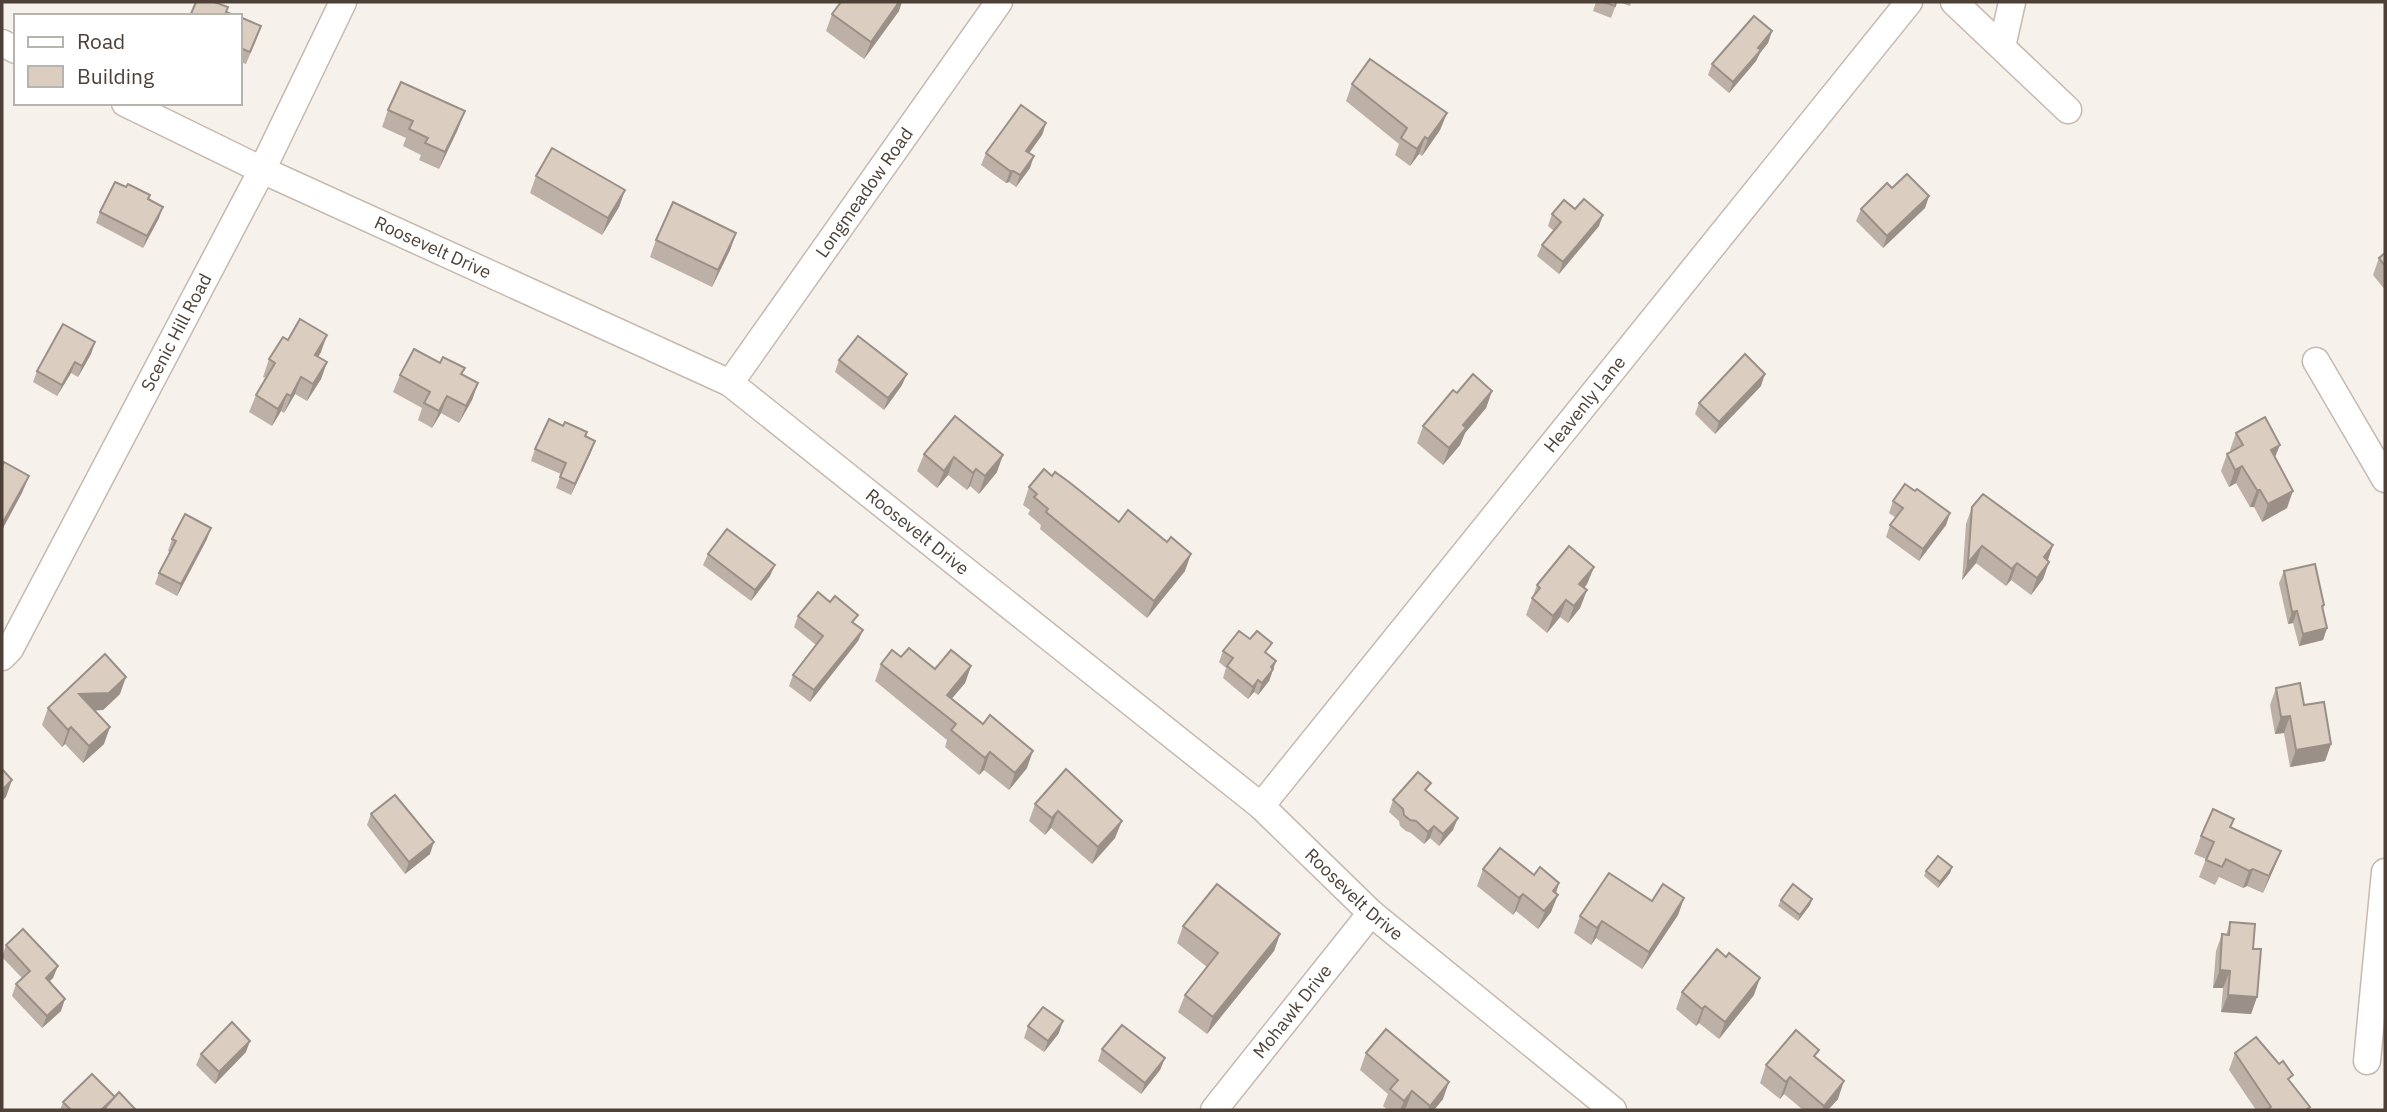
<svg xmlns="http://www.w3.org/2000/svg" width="2387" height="1112" viewBox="0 0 2387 1112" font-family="'IBM Plex Sans',sans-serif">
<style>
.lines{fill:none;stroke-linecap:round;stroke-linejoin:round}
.minor-casing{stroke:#c6b9af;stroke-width:29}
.minor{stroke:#fff;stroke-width:26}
.wall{fill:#bdb0a6}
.shaded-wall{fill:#9a9087}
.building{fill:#dccdc1;stroke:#9a9087;stroke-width:2}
.labels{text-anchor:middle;stroke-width:7;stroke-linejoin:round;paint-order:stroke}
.street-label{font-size:18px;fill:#4c4037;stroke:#fff}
</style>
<rect width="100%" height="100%" fill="#f6f1ea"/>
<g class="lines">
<g class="minor-casing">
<g id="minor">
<path d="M1954 2 2068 110"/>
<path d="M2 43 16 50"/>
<path d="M2002 47 2012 2"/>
<path id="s1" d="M125 103 262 170 730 383 1261 806 1371 913 1613 1110"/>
<path d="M2316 361 2385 479"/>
<path id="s2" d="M730 383 999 2"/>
<path id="s3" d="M2 657 10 649 262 170 343 2"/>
<path id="s4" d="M1261 806 1909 2"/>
<path d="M2367 1061 2385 872"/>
<path id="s5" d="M1214 1110 1371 913"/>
</g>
</g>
<use href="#minor" class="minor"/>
</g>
<g class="wall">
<path d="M1596 2H1617L1611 18 1593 11Z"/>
<path d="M1619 2H1631L1630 6Z"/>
<path d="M899 11 864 59 826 31 832 14Z"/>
<path d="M240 17 257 38 246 64 240 62Z"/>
<path d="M1772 31 1768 43 1760 53 1756 61 1729 93 1708 75 1712 64Z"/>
<path d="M1352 84 1447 113 1440 130 1422 156 1419 154 1410 166 1395 155 1399 144 1346 101Z"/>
<path d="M388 110 458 129 439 169 419 160 421 155 403 146 406 138 382 127Z"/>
<path d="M1046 123 1042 135 1029 153 1030 168 1016 187 1009 182 1006 183 981 165 986 153Z"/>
<path d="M536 176 625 190 619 207 602 235 530 193Z"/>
<path d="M1892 188 1929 196 1925 208 1883 248 1856 221 1861 209Z"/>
<path d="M149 200 159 218 143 248 96 223 100 212Z"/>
<path d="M1575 209 1599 226 1559 274 1537 256 1542 245 1554 231 1548 226 1552 214Z"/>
<path d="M736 233 730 250 712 287 650 257 656 240Z"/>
<path d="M2385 253V290L2373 275 2379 258Z"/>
<path d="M288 340 321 352 318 357 327 362 321 379 307 401 295 394 284 413 281 411 272 426 249 412 256 395 266 378 263 377 269 359Z"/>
<path d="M95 342 91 354 78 377 71 373 57 396 33 382 37 371Z"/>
<path d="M839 360 902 385 884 410 835 372Z"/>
<path d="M440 363 465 368 462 374 478 383 472 400 459 423 441 413 432 428 418 420 422 408 393 392 400 375Z"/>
<path d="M1761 386 1715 434 1695 414 1699 403Z"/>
<path d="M1492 391 1486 408 1465 433 1460 445 1443 465 1417 443 1423 426 1457 393Z"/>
<path d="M955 416 997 472 979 494 970 486 967 490 948 475 937 488 917 471 924 454Z"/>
<path d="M2236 433 2275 457 2287 508 2262 522 2254 507H2250L2236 483 2229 487 2221 471 2227 454 2231 452 2230 450Z"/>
<path d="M586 436 591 452 571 495 556 488 561 474 531 461 535 449Z"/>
<path d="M1052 476 1185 571 1147 618 1040 529 1041 525 1028 514 1030 510 1023 505 1029 487Z"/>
<path d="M1915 491 1950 513 1946 525 1919 561 1886 537 1890 525 1896 518 1889 513 1893 501Z"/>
<path d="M1972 507 2053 545 2048 560 2049 562 2043 579 2031 595 2011 580 2006 586 1976 563 1962 580 1966 524Z"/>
<path d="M172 539H207L177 596 155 584 159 573 170 552 168 551Z"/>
<path d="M708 554 770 576 751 601 703 565Z"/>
<path d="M1594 567 1587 584 1584 588 1587 590 1580 608 1568 623 1560 617 1547 633 1526 615 1537 585Z"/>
<path d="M2284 571 2324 605 2323 609 2327 628 2323 640 2299 646 2293 623 2288 624 2279 583Z"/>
<path d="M798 616 855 624 863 630 858 641 810 702 789 686 793 675 816 645 794 627Z"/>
<path d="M1223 651 1268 654 1276 661 1269 681 1258 695 1254 692 1248 699 1223 678 1226 668 1219 662Z"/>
<path d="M881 664 935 669 971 666 965 683 951 699 1027 768 1009 790 984 770 979 775 945 747 947 740 875 681Z"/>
<path d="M2276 688 2331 744 2325 761 2290 767 2284 733 2275 734 2270 705Z"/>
<path d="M120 694 103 710H94L104 744 83 763 65 744 62 747 42 725 48 708Z"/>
<path d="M1066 769 1115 838 1092 864 1051 828 1045 835 1029 821 1035 804Z"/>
<path d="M1393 800 1453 830 1439 846 1430 838 1424 844 1411 833 1406 831 1400 826 1399 821 1389 812Z"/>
<path d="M371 814 430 854 405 874 367 825Z"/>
<path d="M2231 828 2281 851 2274 868 2263 893 2247 886 2243 888 2219 877 2215 885 2199 877 2206 859 2194 854 2201 836Z"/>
<path d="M1952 867 1950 873 1938 888 1924 876 1926 871Z"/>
<path d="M1483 869 1534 875 1559 883 1551 912 1538 929 1516 911 1513 915 1477 886Z"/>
<path d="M1684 898 1678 915 1642 969 1596 938 1591 945 1574 933 1580 916Z"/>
<path d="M1812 899 1810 905 1798 921 1778 906 1781 900Z"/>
<path d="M2230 922 2253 949 2257 997 2251 1014 2221 1012 2223 988H2213L2216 951 2222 934 2226 935Z"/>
<path d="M1183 926 1280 934 1274 951 1207 1034 1178 1012 1185 995 1207 967 1177 943Z"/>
<path d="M6 945 53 978 49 982 61 1011 42 1028 12 996 16 984 22 978 2 957Z"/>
<path d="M1682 992 1754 995 1719 1039 1699 1023 1696 1026 1676 1009Z"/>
<path d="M1028 1026 1059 1033 1044 1052 1024 1038Z"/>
<path d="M1102 1049 1165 1058 1160 1070 1141 1094 1098 1061Z"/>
<path d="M246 1052 215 1084 196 1065 201 1054Z"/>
<path d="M1366 1053 1443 1099 1434 1110H1408L1406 1108 1404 1110H1388L1383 1106 1388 1094 1360 1070Z"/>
<path d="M2235 1053 2291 1082 2310 1107 2309 1110H2256L2229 1070Z"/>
<path d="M1816 1058 1838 1099 1828 1110H1803L1784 1094 1780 1099 1760 1083 1766 1065Z"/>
<path d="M115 1097 136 1110H60L63 1102Z"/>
</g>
<g class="shaded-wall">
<path d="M899 2H902L899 11 864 59 871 42Z"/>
<path d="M1772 31 1768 43 1760 53 1756 61 1729 93 1733 82 1758 48Z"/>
<path d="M465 111 458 129 439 169 445 152Z"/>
<path d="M1447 113 1440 130 1422 156 1428 139Z"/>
<path d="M1046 123 1042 135 1022 163 1026 151Z"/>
<path d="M1425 137 1419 154 1410 166 1417 149Z"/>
<path d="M1034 156 1030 168 1016 187 1020 175Z"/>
<path d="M1010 171H1013L1009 182 1006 183Z"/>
<path d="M625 190 619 207 602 235 608 218Z"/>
<path d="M1929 196 1925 208 1883 248 1887 236Z"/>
<path d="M163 207 159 218 143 248 147 236Z"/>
<path d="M1603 215 1599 226 1559 274 1563 262Z"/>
<path d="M736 233 730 250 712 287 718 270Z"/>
<path d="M327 335 321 352 309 372 315 355Z"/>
<path d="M95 342 91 354 78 377 82 366Z"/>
<path d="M75 362 71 373 57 396 62 385Z"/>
<path d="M327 362 321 379 307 401 313 384Z"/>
<path d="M907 374 902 385 884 410 888 398Z"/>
<path d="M1765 374 1761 386 1715 434 1719 422Z"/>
<path d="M301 377 295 394 284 413 291 396Z"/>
<path d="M478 383 472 400 459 423 466 406Z"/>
<path d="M1492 391 1486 408 1465 433 1460 445 1443 465 1449 448 1463 425Z"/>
<path d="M287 394 281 411 272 426 278 409Z"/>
<path d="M447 396 441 413 432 428 439 411Z"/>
<path d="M595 441 591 452 571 495 575 484Z"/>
<path d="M2280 445 2273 462 2271 450Z"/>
<path d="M1003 455 997 472 979 494 985 476Z"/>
<path d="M954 457 948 475 937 488 944 471Z"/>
<path d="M2242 466 2236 483 2229 487 2235 470Z"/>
<path d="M976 469 970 486 967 490 973 473Z"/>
<path d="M29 476 22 493 2 530V524Z"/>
<path d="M2257 490H2260L2254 507H2250Z"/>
<path d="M2293 491 2287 508 2262 522 2268 504Z"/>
<path d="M1950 513 1946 525 1919 561 1923 549Z"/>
<path d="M211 528 207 539 177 596 181 584Z"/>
<path d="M2053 545 2047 562 2044 557Z"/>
<path d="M1982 546 1976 563 1962 580 1968 563Z"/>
<path d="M1191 554 1185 571 1147 618 1154 601Z"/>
<path d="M2049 562 2043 579 2031 595 2037 578Z"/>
<path d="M2017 563 2011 580 2006 586 2012 569Z"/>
<path d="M775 565 770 576 751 601 755 590Z"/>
<path d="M1594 567 1587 584 1573 601 1579 584Z"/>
<path d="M1587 590 1580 608 1568 623 1574 606Z"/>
<path d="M1566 600 1560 617 1547 633 1553 616Z"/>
<path d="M2297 611 2293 623 2288 624 2292 612Z"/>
<path d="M2327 628 2323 640 2299 646 2303 634Z"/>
<path d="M863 630 858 641 810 702 814 690Z"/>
<path d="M1276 661 1269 681 1258 695 1262 683Z"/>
<path d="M971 666 965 683 940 713 947 695Z"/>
<path d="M126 677 120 694 103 710 73 712 79 694Z"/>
<path d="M1258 680 1254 692 1248 699 1253 687Z"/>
<path d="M2290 716 2284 733 2275 734 2281 717Z"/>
<path d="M71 727 65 744 62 747 68 730Z"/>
<path d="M110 727 104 744 83 763 89 746Z"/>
<path d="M2331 744 2325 761 2290 767 2296 750Z"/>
<path d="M1033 751 1027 768 1009 790 1015 773Z"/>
<path d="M990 752 984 770 979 775 985 758Z"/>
<path d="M12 780 6 797 2 801V790Z"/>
<path d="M1058 811 1051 828 1045 835 1052 818Z"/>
<path d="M1458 818 1453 830 1439 846 1443 834Z"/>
<path d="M1122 821 1115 838 1092 864 1098 847Z"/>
<path d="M1434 826 1430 838 1424 844 1428 832Z"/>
<path d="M434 842 430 854 405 874 409 862Z"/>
<path d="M2281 851 2274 868 2263 893 2269 876Z"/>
<path d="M1952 867 1950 873 1938 888 1940 882Z"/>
<path d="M2253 869 2247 886 2243 888 2249 871Z"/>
<path d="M1559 883 1553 900 1558 895 1551 912 1538 929 1553 891Z"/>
<path d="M1523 894 1516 911 1513 915 1519 898Z"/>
<path d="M1684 898 1678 915 1642 969 1649 952Z"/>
<path d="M1812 899 1810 905 1798 921 1800 915Z"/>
<path d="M1602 921 1596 938 1591 945 1597 928Z"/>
<path d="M1280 934 1274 951 1207 1034 1213 1017Z"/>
<path d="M58 966 53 978 41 989 46 978Z"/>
<path d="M2220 970 2230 971 2223 988H2213Z"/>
<path d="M1760 978 1754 995 1719 1039 1725 1022Z"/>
<path d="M2228 995 2257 997 2251 1014 2221 1012Z"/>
<path d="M65 999 61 1011 42 1028 47 1016Z"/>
<path d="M1705 1006 1699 1023 1696 1026 1702 1009Z"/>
<path d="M1063 1021 1059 1033 1044 1052 1048 1041Z"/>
<path d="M250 1041 246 1052 215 1084 219 1072Z"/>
<path d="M1165 1058 1160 1070 1141 1094 1145 1083Z"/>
<path d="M1790 1077 1784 1094 1780 1099 1786 1082Z"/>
<path d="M1844 1081 1838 1099 1828 1110H1822L1824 1106Z"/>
<path d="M1449 1082 1443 1099 1434 1110H1428L1430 1106Z"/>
<path d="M1412 1091 1406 1108 1404 1110H1400L1404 1101Z"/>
</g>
<g class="building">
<path d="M196 2H214L228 7 226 12 236 16H190Z"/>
<path d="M841 2H899L871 42 832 14Z"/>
<path d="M1603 2H1616L1615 6Z"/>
<path d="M1754 16 1772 31 1758 48 1761 50 1733 82 1712 64Z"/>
<path d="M240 17 261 26 250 52 240 48Z"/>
<path d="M1370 59 1447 113 1428 139 1425 137 1417 149 1401 138 1407 128 1352 84Z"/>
<path d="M401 82 465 111 445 152 425 143 428 138 409 129 413 121 388 110Z"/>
<path d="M1021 105 1046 123 1026 151 1034 156 1020 175 1013 171H1010L986 153Z"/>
<path d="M552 148 625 190 608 218 536 176Z"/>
<path d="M1907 174 1929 196 1887 236 1861 209 1887 183 1892 188Z"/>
<path d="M115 182 126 187 128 184 150 195 148 199 163 207 147 236 100 212Z"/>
<path d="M1584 199 1603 215 1563 262 1542 245 1561 222 1552 214 1564 200 1575 209Z"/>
<path d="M673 202 736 233 718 270 656 240Z"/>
<path d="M2385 253V266L2379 258Z"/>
<path d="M300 319 327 335 315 355 327 362 313 384 301 377 291 396 287 394 278 409 256 395 275 363 269 359 283 337 288 340Z"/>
<path d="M63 324 95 342 82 366 75 362 62 385 37 371Z"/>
<path d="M858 336 907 374 888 398 839 360Z"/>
<path d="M414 349 440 363 443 357 465 368 461 374 478 383 466 406 447 396 439 411 424 403 430 392 400 375Z"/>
<path d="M1745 354 1765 374 1719 422 1699 403Z"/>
<path d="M1473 374 1492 391 1463 425 1466 428 1449 448 1423 426 1453 390 1457 393Z"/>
<path d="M955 416 1003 455 985 476 976 469 973 473 954 457 944 471 924 454Z"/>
<path d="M2265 417 2280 445 2271 450 2293 491 2268 504 2260 490H2257L2242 466 2235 470 2227 454 2243 445 2236 433Z"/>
<path d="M549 419 563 426 565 422 587 432 585 436 595 441 575 484 560 477 566 463 535 449Z"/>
<path d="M4 462 29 476 2 524V466Z"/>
<path d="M1044 469 1052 476 1055 472 1069 482 1119 522 1128 510 1167 542 1171 537 1191 554 1154 601 1046 512 1048 509 1034 497 1037 494 1029 487Z"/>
<path d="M1905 484 1915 491 1917 489 1950 513 1923 549 1890 525 1903 508 1893 501Z"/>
<path d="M1983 494 2053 545 2044 557 2049 562 2037 578 2017 563 2012 569 1982 546 1968 563 1972 507Z"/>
<path d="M185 514 211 528 181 584 159 573 176 541 172 539Z"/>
<path d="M727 529 775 565 755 590 708 554Z"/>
<path d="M1569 546 1594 567 1579 584 1587 590 1574 606 1566 600 1553 616 1532 598 1540 588 1537 585Z"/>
<path d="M2315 564 2324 605 2322 606 2327 628 2303 634 2297 611 2292 612 2284 571Z"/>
<path d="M818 592 830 602 835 596 858 615 852 622 863 630 814 690 793 675 823 636 798 616Z"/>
<path d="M1239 631 1250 639 1257 631 1272 643 1265 652 1276 661 1271 667 1273 669 1262 683 1258 680 1253 687 1227 666 1233 658 1223 651Z"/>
<path d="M909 648 935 669 951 650 971 666 947 695 983 724 990 715 1033 751 1015 773 990 752 985 758 951 730 956 724 881 664 892 650 901 657Z"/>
<path d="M105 654 126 677 109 693 79 694 110 727 89 746 71 727 68 730 48 708Z"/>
<path d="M2300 683 2304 705 2324 702 2331 744 2296 750 2290 716 2281 717 2276 688Z"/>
<path d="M2 769 12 780 2 790Z"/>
<path d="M1066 769 1122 821 1098 847 1058 811 1052 818 1035 804Z"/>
<path d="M1418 772 1431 783 1425 790 1458 818 1443 834 1434 826 1428 832 1416 821 1410 820 1404 815 1403 809 1393 800Z"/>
<path d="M395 795 434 842 409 862 371 814Z"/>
<path d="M2213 809 2234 819 2230 827 2281 851 2269 876 2253 869 2249 871 2226 859 2222 867 2206 860 2214 842 2201 836Z"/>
<path d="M1500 848 1534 875 1540 867 1559 883 1553 891 1558 895 1544 911 1523 894 1519 898 1483 869Z"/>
<path d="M1938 856 1952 867 1940 882 1926 871Z"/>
<path d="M1609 873 1652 901 1663 884 1684 898 1649 952 1602 921 1597 928 1580 916Z"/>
<path d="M1217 884 1280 934 1213 1017 1185 995 1218 953 1183 926Z"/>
<path d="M1793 884 1812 899 1800 915 1781 900Z"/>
<path d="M2230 922 2255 924 2253 949H2261L2257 997 2228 995 2230 971 2220 970 2222 934 2229 935Z"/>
<path d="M23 929 58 966 46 978 65 999 47 1016 16 984 30 971 6 945Z"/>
<path d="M1717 949 1726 957 1729 953 1760 978 1725 1022 1705 1006 1702 1009 1682 992Z"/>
<path d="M1043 1007 1063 1021 1048 1041 1028 1026Z"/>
<path d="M232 1022 250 1041 219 1072 201 1054Z"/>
<path d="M1122 1025 1165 1058 1145 1083 1102 1049Z"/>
<path d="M1386 1029 1449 1082 1430 1106 1412 1091 1404 1101 1390 1089 1398 1080 1366 1053Z"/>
<path d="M1796 1030 1819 1050 1814 1056 1844 1081 1824 1106 1790 1077 1786 1082 1766 1065Z"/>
<path d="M2256 1037 2279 1064 2283 1061 2293 1075 2288 1079 2310 1107 2306 1110H2266L2271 1107 2235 1053Z"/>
<path d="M92 1074 115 1097 101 1110H71L63 1102Z"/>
<path d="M119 1092 136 1110H107L105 1108Z"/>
</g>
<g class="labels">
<g class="street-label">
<text dy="6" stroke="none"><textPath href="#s2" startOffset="233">Longmeadow Road</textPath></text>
<text dy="6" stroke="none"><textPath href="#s1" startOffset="340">Roosevelt Drive</textPath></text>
<text dy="6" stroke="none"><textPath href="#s3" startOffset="369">Scenic Hill Road</textPath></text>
<text dy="6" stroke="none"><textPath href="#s4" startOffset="516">Heavenly Lane</textPath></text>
<text dy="6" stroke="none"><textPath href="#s1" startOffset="906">Roosevelt Drive</textPath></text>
<text dy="6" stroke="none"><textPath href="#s1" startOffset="1474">Roosevelt Drive</textPath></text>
<text dy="6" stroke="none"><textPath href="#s5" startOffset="126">Mohawk Drive</textPath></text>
</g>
</g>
<rect width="2387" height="1112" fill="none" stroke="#4c4037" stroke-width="7"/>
<rect x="14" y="14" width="228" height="91" fill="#ffffff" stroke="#b7b3af" stroke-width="2"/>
<rect x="28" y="37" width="35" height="10" fill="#ffffff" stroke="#b7b3af" stroke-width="2"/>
<text x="77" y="49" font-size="21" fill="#4c4037">Road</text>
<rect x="28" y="66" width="35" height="21" fill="#dccdc1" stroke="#b7b3af" stroke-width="2"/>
<text x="77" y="84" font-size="21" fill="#4c4037">Building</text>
</svg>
